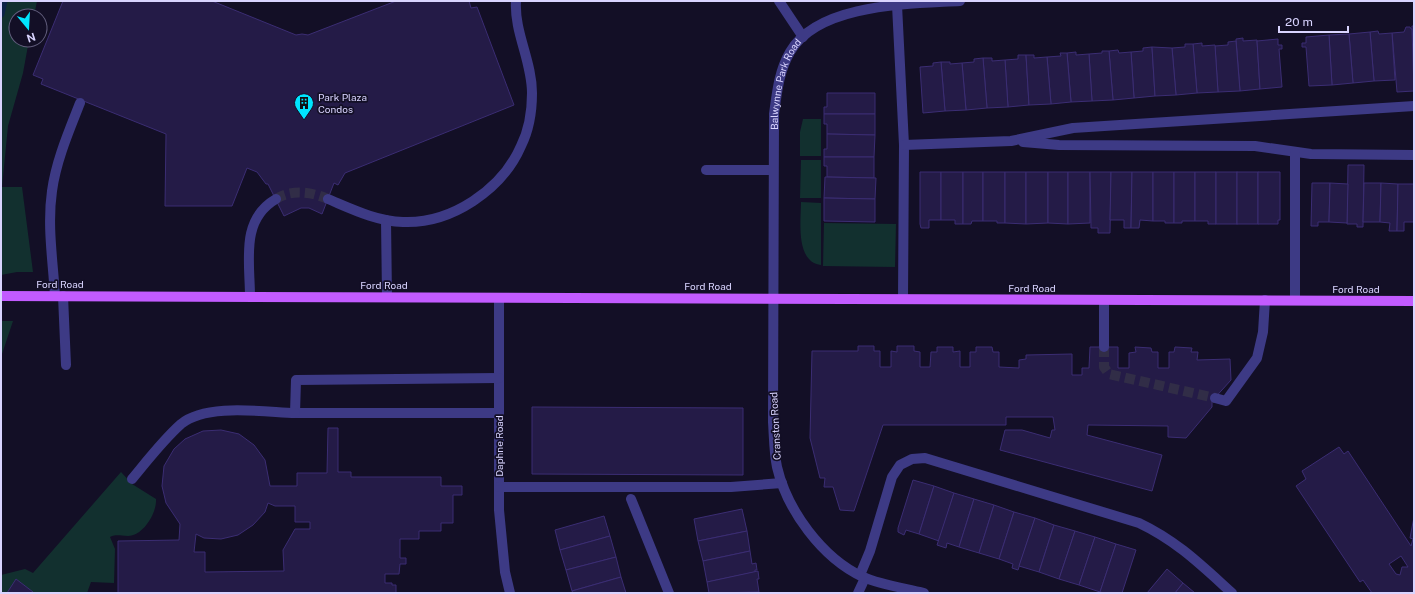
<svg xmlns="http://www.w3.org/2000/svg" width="1415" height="594" viewBox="0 0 1415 594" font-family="'Public Sans',sans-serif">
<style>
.green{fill:#12302f}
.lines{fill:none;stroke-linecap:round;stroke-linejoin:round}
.stream{stroke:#0c2248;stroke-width:7}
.building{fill:#241b47;stroke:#3b2d73;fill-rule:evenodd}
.minor-tunnel{stroke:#312d47;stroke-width:10;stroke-dasharray:10 5;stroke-linecap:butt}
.minor{stroke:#3d3a85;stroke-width:10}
.major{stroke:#c25bff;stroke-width:10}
.labels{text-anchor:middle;stroke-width:3.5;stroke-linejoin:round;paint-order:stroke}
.street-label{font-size:10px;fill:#d9d4ff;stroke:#130f26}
.poi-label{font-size:10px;fill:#d9d4ff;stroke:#130f26;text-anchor:start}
</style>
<rect width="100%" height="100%" fill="#130f26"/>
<g class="green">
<path d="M1 1H37L34 16H16V40H29L23 73 8 126 2 187H22L33 272H17L1 275Z"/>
<path d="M803 119H821V156H800V132Z"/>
<path d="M801 160H821V198H800Z"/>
<path d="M801 202 821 203V265C795 262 801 220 801 202Z"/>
<path d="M824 223 896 224 895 267 823 266Z"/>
<path d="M1 321H13L1 357Z"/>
<path d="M121 472 132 484 156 499C157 513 143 536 128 536 120 536 117 534 110 537L115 549 114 583 91 582 87 593H1V575L25 569 33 573Z"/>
</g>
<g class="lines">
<path class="stream" d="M1 14 4 1"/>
</g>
<g class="building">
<path d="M63 1H212L296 35 302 34 308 35 396 1H469L471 8 477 7 514 105 345 173 338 185 334 183 322 214 309 208H301L284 216 268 184H266L257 172 247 168 232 206H165L166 134 41 84 43 79 33 75Z"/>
<path d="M1412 26H1414V50L1412 29Z"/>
<path d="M1406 27H1410L1411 29H1412L1414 91 1397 92 1392 33 1404 32Z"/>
<path d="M1378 31 1379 34 1392 33 1395 80 1374 81 1370 32Z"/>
<path d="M1370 32 1374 81 1353 83 1349 34Z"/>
<path d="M1349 34 1353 83 1332 85 1329 35Z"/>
<path d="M1329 35 1332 85 1309 86 1306 47H1302V43H1306V37Z"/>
<path d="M1243 38V41L1257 40 1260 89 1240 91 1236 39Z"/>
<path d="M1278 39V45H1282V49H1279L1282 87 1260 89 1257 41Z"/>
<path d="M1236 41 1240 91 1218 92 1215 46 1228 45V42Z"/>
<path d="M1202 43V46L1215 45 1218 92 1197 93 1193 44Z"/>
<path d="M1185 44H1193L1197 93 1176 95 1172 48 1185 47Z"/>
<path d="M1152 47 1155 96 1134 98 1131 52 1143 51V48Z"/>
<path d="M1152 47 1172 48 1176 95 1155 96Z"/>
<path d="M1118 50 1119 53 1131 52 1134 98 1113 100 1109 51Z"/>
<path d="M1102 51H1109L1113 100 1092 101 1089 54 1102 53Z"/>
<path d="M1076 52V55L1089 54 1092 101 1071 102 1067 53Z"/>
<path d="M1060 53H1067L1071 102 1051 104 1047 57 1061 56Z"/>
<path d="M1018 55H1026L1029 105 1008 107 1005 60 1018 59Z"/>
<path d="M1026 55H1034V58L1047 57 1051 104 1029 105Z"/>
<path d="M983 58H992V61L1005 60 1008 107 987 108Z"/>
<path d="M983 58 987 108 966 110 962 63 974 62V59Z"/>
<path d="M941 62H950V64L962 63 966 110 945 111Z"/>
<path d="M941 62 945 111 923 113 920 67 933 66V63Z"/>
<path d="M827 93H875V114H824V107H827Z"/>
<path d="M824 114H875V135L827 134V124H824Z"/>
<path d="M827 134 875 135 874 157H824V149H827Z"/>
<path d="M824 157H874V178L827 177V166H824Z"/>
<path d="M1348 165H1364L1363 227H1357V224H1347Z"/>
<path d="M920 172H941V220H929V228H921L920 224Z"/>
<path d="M941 172H963V224H955V220H941Z"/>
<path d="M963 172H983V221H972L971 224H963Z"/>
<path d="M983 172H1005V223H997V221H983Z"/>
<path d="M1005 172H1026V224L1005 223Z"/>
<path d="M1026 172H1048V223L1026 224Z"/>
<path d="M1048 172H1068V224L1048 223Z"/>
<path d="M1068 172H1090V223L1068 224Z"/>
<path d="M1090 172H1111L1110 233H1098V228H1091Z"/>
<path d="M1111 172H1132L1131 228H1124V220H1110Z"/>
<path d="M1132 172H1153V221L1140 220 1139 228H1131Z"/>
<path d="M1153 172H1174V223H1165V221H1153Z"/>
<path d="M1174 172H1195V221H1182V223H1174Z"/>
<path d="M1195 172H1216V224H1208V221H1195Z"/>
<rect x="1216" y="172" width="21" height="52"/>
<rect x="1237" y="172" width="21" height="52"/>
<path d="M1258 172H1280V220H1278V224H1258Z"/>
<path d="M825 177 876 178 875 199 824 198Z"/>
<path d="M1312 183H1330L1329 222H1318V226H1311Z"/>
<path d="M1330 183 1348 184 1347 223 1329 222Z"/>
<path d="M1364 183H1381L1380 222H1363Z"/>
<path d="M1381 183 1398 184 1397 231H1389L1390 223 1380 222Z"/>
<path d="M1398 184H1414V222H1404V231H1397Z"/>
<path d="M824 198 875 199V222L824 221Z"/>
<path d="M858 346H874V351H880V367H891V351L897 352V346H914V351L920 352V367H930L931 352H937V347H953V352L960 351V367H970V352H976V347H992L993 352H999V367L1019 368V360L1026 359V355L1072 354V375H1082V368H1089L1090 347H1118V368H1129V353L1136 352 1135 347 1151 348 1152 352H1158V368H1169V352H1174L1175 347 1192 348 1191 352H1198L1197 360 1230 359 1231 380 1212 401V407L1186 438 1168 437V426L1088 425 1087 435 1162 455 1152 491 1000 450 1005 430H1022L1050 438 1052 430H1055L1053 417H1006V425H883L854 511 840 510 833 487H824L825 478H820L810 438 812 351H858Z"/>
<path d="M532 407 743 408V475L532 474Z"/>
<path d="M328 428H338V472H351V477H441V486H462V495H453V523H441V531H419V539H400V558H406V564H400L399 574H385V583H392V585H396V593H118V541L179 540 180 524 166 503 162 486 164 466 174 449 185 439 203 431 221 430 239 434 254 445 265 460 270 486H297V473H327ZM268 503 275 506H295V522H310V529H295L283 550 284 571 205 572V552H194L196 534 204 538 221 539 238 535 253 525 265 512Z"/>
<path d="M1339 447 1344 454 1348 451 1411 546 1413 539 1410 538 1414 517V593H1372L1363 580 1360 582 1296 486 1306 479 1302 471ZM1401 556 1408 567H1402L1400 575 1396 574 1389 564Z"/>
<path d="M913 480 934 486 919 534 906 530 904 535 898 532V528Z"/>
<path d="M934 486 954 493 939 541 919 534Z"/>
<path d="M954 493 974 499 959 547 947 543 946 548 937 545Z"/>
<path d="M974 499 994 505 979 553 959 547Z"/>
<path d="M994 505 1014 512 999 559 979 553Z"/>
<path d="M742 509 747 531 698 541 694 519Z"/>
<path d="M1014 512 1035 518 1018 570 1012 568 1013 564 999 559Z"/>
<path d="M604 516 610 536 560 550 555 530Z"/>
<path d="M1035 518 1054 525 1039 572 1019 566Z"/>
<path d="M1054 525 1075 531 1059 579 1039 572Z"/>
<path d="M747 531 750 551 703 561 698 541Z"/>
<path d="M1075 531 1095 537 1079 585 1059 579Z"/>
<path d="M610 536 616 557 566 570 560 550Z"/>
<path d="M1095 537 1116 544 1100 592 1079 585Z"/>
<path d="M1116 544 1136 550 1122 593H1104L1100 592Z"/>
<path d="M750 551 752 564 756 563 757 570H755V572L707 582 703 561Z"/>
<path d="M616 557 621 577 572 591 566 570Z"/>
<path d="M1167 569 1183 583 1175 593H1147Z"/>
<path d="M758 571 759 579H757L759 592 709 593 707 582Z"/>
<path d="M621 577 626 593H573L572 591Z"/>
<path d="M16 579 33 592 32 593H7Z"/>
<path d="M1183 583 1195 593H1175Z"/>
</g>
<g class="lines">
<g class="minor-tunnel">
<path d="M276 199C291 189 312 192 328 199"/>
<path d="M1104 347V367L1109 374 1215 398"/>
</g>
<g class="minor">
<path d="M779 1 803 37"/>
<path d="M897 5 904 145 903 299"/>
<path d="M1023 142 1059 145 1255 146 1311 154 1414 155"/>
<path d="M904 145 1011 141 1073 128 1414 106"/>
<path d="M706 170H773"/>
<path d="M328 199C352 209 376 221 403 222 451 224 502 190 521 146 529 130 532 111 532 93 532 61 514 32 516 1"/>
<path d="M386 220 387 297"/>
<path d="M55 296C53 261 47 226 52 191 56 161 69 131 80 103"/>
<path d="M63 296 66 365"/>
<path d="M250 297C250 261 240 220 276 199"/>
<path d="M499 298V510L505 572 510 593"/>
<path d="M1104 300V347"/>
<path d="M1295 300V153"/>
<path d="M499 378 296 380 295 413H499"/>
<path d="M1215 398 1226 401 1257 358 1263 332 1265 300"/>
<path d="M132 479C147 461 163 440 181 424 206 403 264 412 295 413"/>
<path d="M499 487H731L782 483"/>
<path d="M631 499 669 593"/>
<path d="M860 575 870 551 892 477 900 465 912 459 925 458 1139 523C1177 541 1201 565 1232 593"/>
<path d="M858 593 865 578"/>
<path id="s1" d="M924 593C904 588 882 585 863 577 822 558 787 510 777 467 774 453 774 437 773 422L774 114C777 92 779 71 790 52 818 3 911 4 960 1"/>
</g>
<path class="major" d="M1 296 1414 301"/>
</g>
<defs>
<g id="building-pin" transform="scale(1)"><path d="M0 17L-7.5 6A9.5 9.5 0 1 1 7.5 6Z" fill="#00e5ff" stroke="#130f26"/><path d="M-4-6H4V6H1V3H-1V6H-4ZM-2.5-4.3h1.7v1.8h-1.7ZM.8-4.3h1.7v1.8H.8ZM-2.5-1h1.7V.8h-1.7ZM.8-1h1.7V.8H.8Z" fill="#111"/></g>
</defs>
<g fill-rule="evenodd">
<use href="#building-pin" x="304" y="103"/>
</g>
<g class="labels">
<g class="street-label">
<text dy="4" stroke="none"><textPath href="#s1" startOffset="592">Balwynne Park Road</textPath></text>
<text x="60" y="288">Ford Road</text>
<text x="384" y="289">Ford Road</text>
<text x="708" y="290">Ford Road</text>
<text x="1032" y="292">Ford Road</text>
<text x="1356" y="293">Ford Road</text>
<text transform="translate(775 426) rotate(-93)" y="4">Cranston Road</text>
<text transform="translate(499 446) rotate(-90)" y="4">Daphne Road</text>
</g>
<g class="poi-label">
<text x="318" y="101">Park Plaza<tspan x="318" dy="12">Condos</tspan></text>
</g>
</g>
<rect width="1415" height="594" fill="none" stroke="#d9d4ff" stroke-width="4"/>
<g transform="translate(28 28) rotate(162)"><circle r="19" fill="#130f26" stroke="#625e7d"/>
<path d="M0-3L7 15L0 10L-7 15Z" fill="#00e5ff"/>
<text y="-6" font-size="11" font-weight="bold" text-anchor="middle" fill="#d9d4ff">N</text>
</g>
<path d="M1279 26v6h69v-6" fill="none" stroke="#d9d4ff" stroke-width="2"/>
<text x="1285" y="26" font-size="12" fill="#d9d4ff" stroke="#130f26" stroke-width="3" paint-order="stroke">20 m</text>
</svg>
